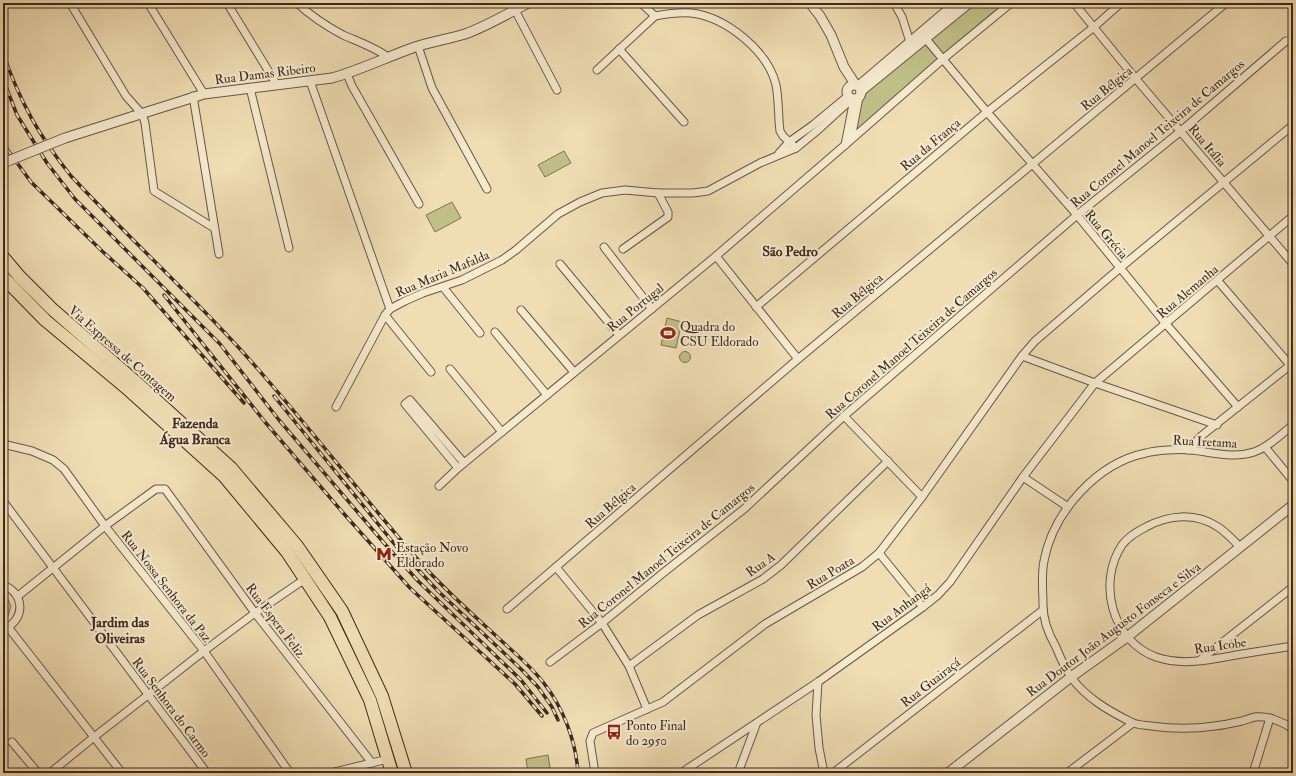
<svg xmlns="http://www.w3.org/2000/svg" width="1296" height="776" viewBox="0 0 1296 776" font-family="'IM FELL Double Pica',serif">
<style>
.green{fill:#c1bf88;stroke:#7f7454}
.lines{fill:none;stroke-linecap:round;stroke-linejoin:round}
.minor-casing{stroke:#6a5645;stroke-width:9}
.tertiary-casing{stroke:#6a5645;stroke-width:11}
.trunk-casing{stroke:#3d2920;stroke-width:14}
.minor{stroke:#f5e9ce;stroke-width:7}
.tertiary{stroke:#f5e9ce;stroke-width:9}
.trunk{stroke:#f0ddb3;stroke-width:12}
.rail-casing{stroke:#3d2920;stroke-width:3.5}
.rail{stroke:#f5e9ce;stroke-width:2;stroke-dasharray:6;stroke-linecap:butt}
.tertiary-bridge-casing{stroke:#6a5645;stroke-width:11;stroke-linecap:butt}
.tertiary-bridge{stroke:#f5e9ce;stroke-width:9}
.labels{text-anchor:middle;stroke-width:4;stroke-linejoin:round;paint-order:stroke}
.street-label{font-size:13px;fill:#3d2920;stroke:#f5e9ce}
.poi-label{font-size:13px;fill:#3d2920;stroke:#f5e9ce;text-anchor:start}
.neighbourhood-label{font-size:14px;font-weight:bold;fill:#3d2920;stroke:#f5e9ce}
</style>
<rect width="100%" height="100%" fill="#f0ddb3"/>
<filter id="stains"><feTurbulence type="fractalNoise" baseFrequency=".005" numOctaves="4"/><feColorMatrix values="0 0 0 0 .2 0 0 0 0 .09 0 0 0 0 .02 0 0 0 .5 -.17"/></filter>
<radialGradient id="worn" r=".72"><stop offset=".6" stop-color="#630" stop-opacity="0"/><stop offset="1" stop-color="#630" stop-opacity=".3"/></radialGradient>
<g class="green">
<path d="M972 3H1004L944 53 855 132 860 102 865 94Z"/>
<path d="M564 151 571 163 545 177 538 165Z"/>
<path d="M452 202 461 218 435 232 426 215Z"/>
<path d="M667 318 682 322 676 348 661 345Z"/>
<circle cx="685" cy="357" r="5.5"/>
<path d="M3 594 7 597 11 606 8 616 3 620Z"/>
<path d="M548 755 551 773H528L526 759Z"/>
</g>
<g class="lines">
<g class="minor-casing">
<g id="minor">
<path d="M70 3 126 96 142 114 145 123 154 191 214 228"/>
<path d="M148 3 204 94"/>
<path d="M227 3 277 85"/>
<path d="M297 3C311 16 326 26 343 35 359 42 374 47 388 57"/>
<path d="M641 3 655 16C666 14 680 12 691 13 726 17 768 51 776 85 779 100 778 116 780 131L783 136 796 148"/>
<path d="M894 3 902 17 910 42"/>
<path d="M1074 3 1136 79 1293 264"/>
<path d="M515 10 557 90"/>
<path d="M926 39 987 112 1077 215 1166 324 1238 407"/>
<path d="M418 46 432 88 487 189"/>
<path d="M619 49 684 122"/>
<path d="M597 70 655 16"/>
<path d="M347 74 352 86 419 204"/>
<path d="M310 81 390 309"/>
<path d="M250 88 289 248"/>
<path d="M193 96 219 254"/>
<path d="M851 139 859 97"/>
<path d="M845 145 854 99"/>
<path d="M779 153 789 142 813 125 848 96"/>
<path d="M604 247 652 309"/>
<path d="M623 249 668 217V212L658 193"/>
<path d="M716 256 798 359"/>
<path d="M560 264 619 335"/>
<path d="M1218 281 1290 365"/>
<path d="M443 287 480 333"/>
<path d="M756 307 987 112 1094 27 1121 3"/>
<path d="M521 310 574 372"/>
<path d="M385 315 431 372"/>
<path d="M495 332 547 395"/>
<path d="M1022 356 1095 383 1217 425"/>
<path d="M450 369 502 432"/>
<path d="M336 407 385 315 390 309 405 301 423 293 462 280 502 260 516 250 558 214 580 202 602 193 625 190 658 193H693L708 191 760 163 796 148 818 130 852 99"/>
<path d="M844 416 922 497"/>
<path d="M1293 425C1281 434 1269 447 1254 452 1232 459 1213 452 1190 450 1180 449 1156 450 1146 453 1097 463 1053 512 1044 561 1041 575 1043 590 1043 605 1043 619 1049 635 1056 647 1060 657 1065 668 1071 677 1086 698 1109 711 1131 722 1136 725 1144 725 1151 726 1172 729 1194 729 1215 726 1224 725 1233 723 1242 721 1246 720 1250 718 1255 717 1267 715 1283 722 1293 729"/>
<path d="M3 443 7 445 32 451 53 460 64 469 105 526 204 651 290 773"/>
<path d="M1265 447 1293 481"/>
<path d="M1189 450 1200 437 1293 363"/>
<path d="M458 468 405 404 410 400 464 463"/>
<path d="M1023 477 1068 507"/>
<path d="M439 486 458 468 716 256 845 145 943 59 1011 3"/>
<path d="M3 501 207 773"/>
<path d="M1293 542V543"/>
<path d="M1240 547C1233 540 1226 532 1218 527 1195 512 1168 515 1146 527 1138 531 1128 537 1122 545 1097 583 1112 641 1156 657 1182 666 1210 660 1236 655 1255 652 1274 649 1293 646"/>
<path d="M879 553 923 607"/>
<path d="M556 567 602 623 629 666 647 709"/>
<path d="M3 585C25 593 26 621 3 629"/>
<path d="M18 596 105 526 156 489H165L255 613 372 763"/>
<path d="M507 609 798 359 1226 3"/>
<path d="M8 627 122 773"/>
<path d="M1200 660 1293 587"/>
<path d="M550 662 602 623 663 573 744 509 844 416 1077 215 1181 131 1286 41"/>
<path d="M629 666 698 615 763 579 781 565 888 461"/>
<path d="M818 682 816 715 819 748 824 773"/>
<path d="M12 742 38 773"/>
<path d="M50 773 94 737 148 695 204 651 255 613 305 579"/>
<path d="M330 773 388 759"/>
<path d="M595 773 590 741 593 733 663 702 765 624 862 567 879 553 922 497 1022 356 1035 341 1120 268 1293 125"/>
<path d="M681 773 818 682 923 607 938 595 950 582 1023 477 1095 383 1293 216"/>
<path d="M738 773 756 725"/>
<path d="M833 773 1043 610"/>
<path d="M1067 773 1133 723"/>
<path d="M1253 773 1270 718"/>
</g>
</g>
<g class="tertiary-casing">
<g id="tertiary">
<path d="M810 3 820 16 831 35 844 67 855 84"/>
<path d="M861 84 956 3"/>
<circle cx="854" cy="92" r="7"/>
<path d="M861 91 969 3"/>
<path d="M131 117 204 94 332 78C360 70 387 57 415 47 431 42 448 39 465 34 487 26 507 14 528 3"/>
<path d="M948 773 1071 677 1127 637 1293 505"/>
</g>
</g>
<g class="trunk-casing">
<g id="trunk">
<path d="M3 257 19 276 52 309 137 383 231 468 297 546 342 611 382 696 406 773"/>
<path d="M3 277 45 320 130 391 224 476 287 552 330 617 370 700 392 773"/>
</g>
</g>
<use href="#minor" class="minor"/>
<use href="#tertiary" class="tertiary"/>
<use href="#trunk" class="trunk"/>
<g class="rail-casing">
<g id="rail">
<path d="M3 53C20 102 39 136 71 176 126 235 186 290 240 349 303 418 359 493 420 562 443 588 469 611 494 634 511 650 529 664 543 682 563 707 576 741 578 773"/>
<path d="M3 79 17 115 47 163 75 199 220 344 279 420 384 543 418 581 521 680 547 713"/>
<path d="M3 138 7 149 31 182 102 251 143 288 244 403"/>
<path d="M164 295 265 422 345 515 410 588 515 684 542 716"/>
<path d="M274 396 396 546 439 592 521 669 538 687 552 707 558 720"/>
</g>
</g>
<use href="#rail" class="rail"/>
<g class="tertiary-bridge-casing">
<path id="tertiary-bridge" d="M3 163 65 138 131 117"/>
</g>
<use href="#tertiary-bridge" class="tertiary-bridge"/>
</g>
<defs>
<g id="stadium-bare" transform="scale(1.2)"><path d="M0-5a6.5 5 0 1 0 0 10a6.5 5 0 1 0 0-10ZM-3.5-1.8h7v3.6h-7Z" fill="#8f2418" stroke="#f5e9ce" stroke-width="2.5" paint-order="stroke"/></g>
<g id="metro-bare" transform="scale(1.2)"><path d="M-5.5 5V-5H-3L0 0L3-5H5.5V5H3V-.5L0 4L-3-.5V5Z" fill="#8f2418" stroke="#f5e9ce" stroke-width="2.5" paint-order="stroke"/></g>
<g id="bus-bare" transform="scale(1.2)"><path d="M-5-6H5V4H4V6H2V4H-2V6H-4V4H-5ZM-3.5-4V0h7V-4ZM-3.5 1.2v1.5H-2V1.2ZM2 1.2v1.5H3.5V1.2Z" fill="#8f2418" stroke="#f5e9ce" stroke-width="2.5" paint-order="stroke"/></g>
</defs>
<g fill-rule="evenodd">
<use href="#stadium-bare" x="668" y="333"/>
<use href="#metro-bare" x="384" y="554"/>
<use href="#bus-bare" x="614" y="732"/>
</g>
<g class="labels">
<g class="street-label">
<text transform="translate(265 73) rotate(-7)" y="5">Rua Damas Ribeiro</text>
<text transform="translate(1106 88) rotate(-39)" y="5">Rua Bélgica</text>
<text transform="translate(1157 133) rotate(-40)" y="5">Rua Coronel Manoel Teixeira de Camargos</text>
<text transform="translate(930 144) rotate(-40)" y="5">Rua da França</text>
<text transform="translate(1208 145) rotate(50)" y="5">Rua Itália</text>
<text transform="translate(1107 234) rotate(50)" y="5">Rua Grécia</text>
<text transform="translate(442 273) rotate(-23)" y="5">Rua Maria Mafalda</text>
<text transform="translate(1187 291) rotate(-40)" y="5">Rua Alemanha</text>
<text transform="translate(857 295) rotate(-40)" y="5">Rua Bélgica</text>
<text transform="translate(635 307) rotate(-39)" y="5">Rua Portugal</text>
<text transform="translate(911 343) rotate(-41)" y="5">Rua Coronel Manoel Teixeira de Camargos</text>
<text transform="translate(123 353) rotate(41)" y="5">Via Expressa de Contagem</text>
<text transform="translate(1205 441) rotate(3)" y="5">Rua Iretama</text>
<text transform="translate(610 505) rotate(-41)" y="5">Rua Bélgica</text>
<text transform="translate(666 555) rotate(-39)" y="5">Rua Coronel Manoel Teixeira de Camargos</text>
<text transform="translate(760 564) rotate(-35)" y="5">Rua A</text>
<text transform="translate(830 572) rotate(-31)" y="5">Rua Poata</text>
<text transform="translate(167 586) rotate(52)" y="5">Rua Nossa Senhora da Paz</text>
<text transform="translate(901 607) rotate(-37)" y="5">Rua Anhangá</text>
<text transform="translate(276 620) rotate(53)" y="5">Rua Espera Feliz</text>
<text transform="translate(1113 629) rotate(-37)" y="5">Rua Doutor João Augusto Fonseca e Silva</text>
<text transform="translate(1220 645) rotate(-8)" y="5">Rua Icobe</text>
<text transform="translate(930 682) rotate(-38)" y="5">Rua Guairaçá</text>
<text transform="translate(172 707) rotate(53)" y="5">Rua Senhora do Carmo</text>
</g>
<g class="poi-label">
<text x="680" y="331">Quadra do<tspan x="680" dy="15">CSU Eldorado</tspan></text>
<text x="396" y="552">Estação Novo<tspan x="396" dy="15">Eldorado</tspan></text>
<text x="626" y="730">Ponto Final<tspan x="626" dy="15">do 2950</tspan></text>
</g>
<g class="neighbourhood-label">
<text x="790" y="256">São Pedro</text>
<text x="195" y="428">Fazenda<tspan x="195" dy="16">Água Branca</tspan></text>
<text x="120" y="627">Jardim das<tspan x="120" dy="16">Oliveiras</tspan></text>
</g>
</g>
<rect width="1296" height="776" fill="none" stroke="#f0ddb3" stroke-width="16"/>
<rect x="4" y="4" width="1288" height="768" fill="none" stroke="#3d2920" stroke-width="2"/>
<rect x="8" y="8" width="1280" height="760" fill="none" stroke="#3d2920"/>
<rect width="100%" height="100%" filter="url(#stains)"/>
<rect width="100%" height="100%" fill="url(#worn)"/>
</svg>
